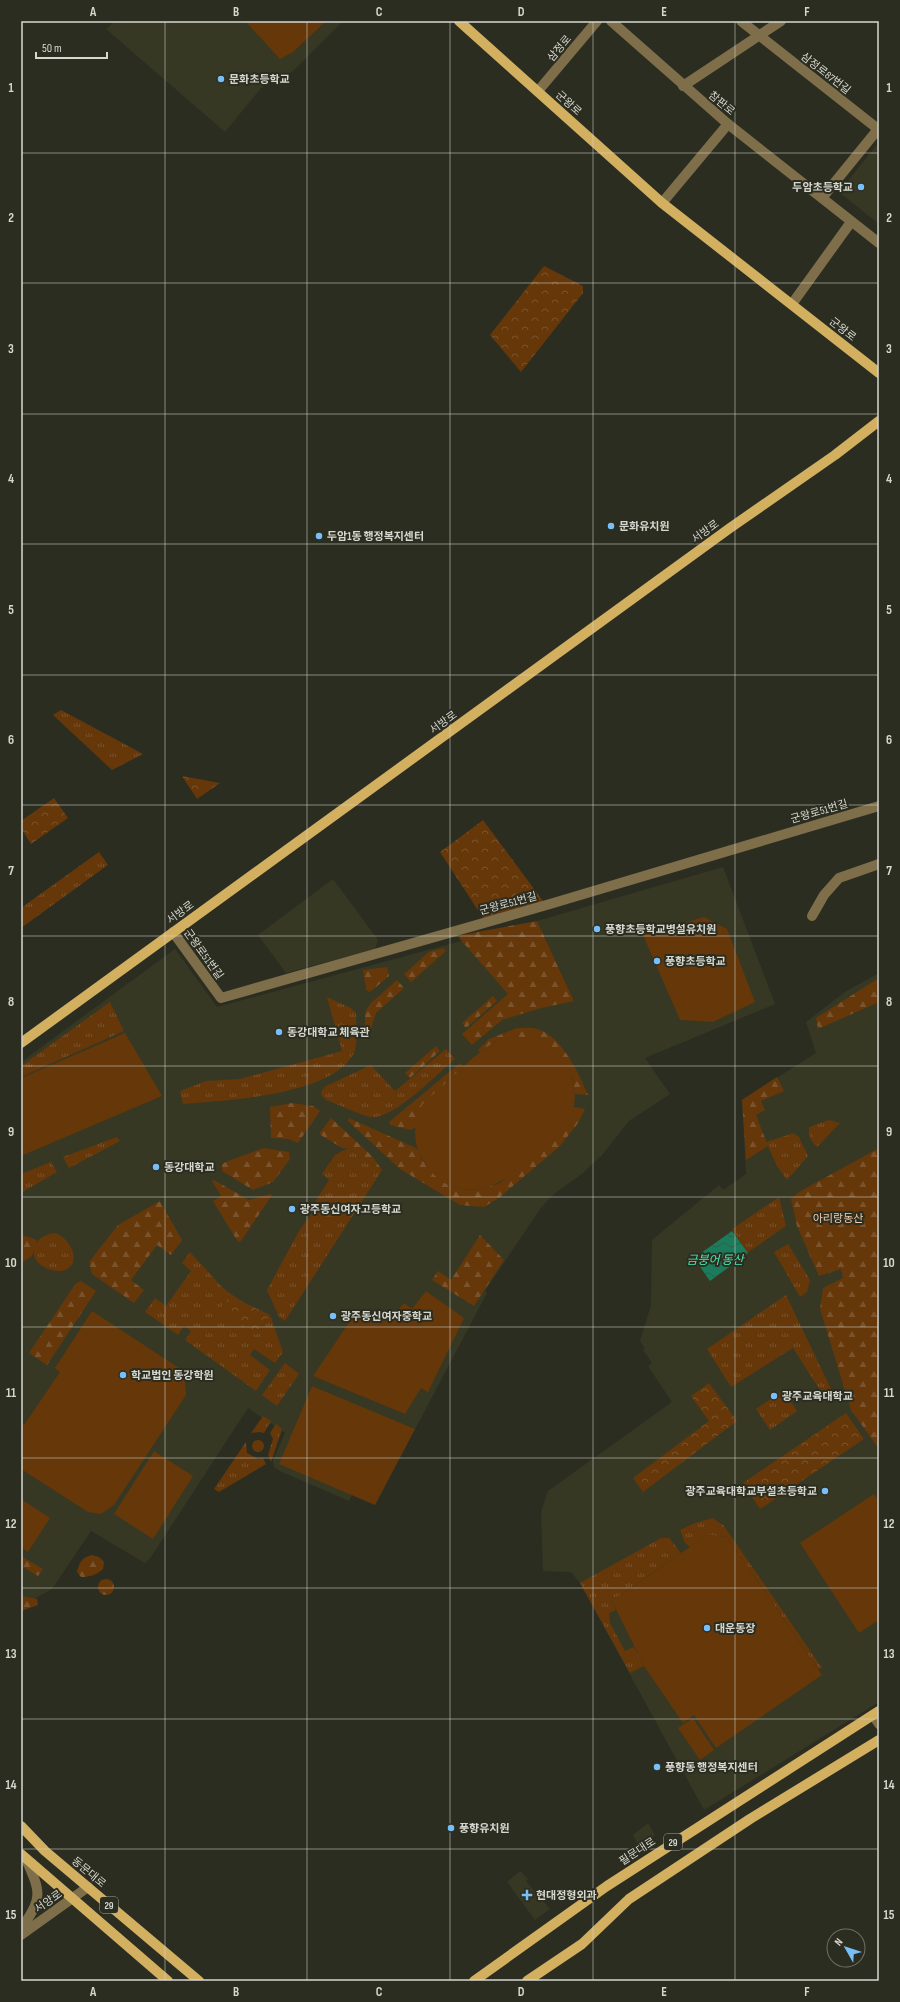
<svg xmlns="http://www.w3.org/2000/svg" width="900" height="2002" viewBox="0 0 900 2002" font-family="'Sofia Sans Condensed','Noto Sans KR',sans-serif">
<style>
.built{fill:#363824}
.grass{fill:url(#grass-tufts)}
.forest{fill:url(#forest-firs)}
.park{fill:url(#park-crowns)}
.pitch{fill:#653709}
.water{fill:url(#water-waves)}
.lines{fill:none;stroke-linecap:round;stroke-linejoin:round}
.minor{stroke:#7f6e4a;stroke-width:10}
.major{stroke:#d3af60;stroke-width:10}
.grid{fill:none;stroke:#d6d7cf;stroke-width:1;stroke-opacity:0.55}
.poi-dot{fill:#78bff8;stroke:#2c2d21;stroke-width:1.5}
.labels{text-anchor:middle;stroke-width:4;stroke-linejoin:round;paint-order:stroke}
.shield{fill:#2c2d21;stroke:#a3a49b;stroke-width:1}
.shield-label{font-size:10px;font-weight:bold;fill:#d6d7cf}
.street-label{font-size:11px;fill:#d6d7cf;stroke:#2c2d21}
.poi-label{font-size:11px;font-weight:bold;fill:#d6d7cf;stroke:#2c2d21;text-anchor:start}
.park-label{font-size:11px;fill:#f5ccad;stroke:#2c2d21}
.water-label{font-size:12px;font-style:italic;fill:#47e8af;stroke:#2c2d21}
.neatline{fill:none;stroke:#d6d7cf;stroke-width:1.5}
.grid-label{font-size:13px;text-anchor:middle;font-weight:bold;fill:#d6d7cf}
</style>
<defs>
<pattern id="grass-tufts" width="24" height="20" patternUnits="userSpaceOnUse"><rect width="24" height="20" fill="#653709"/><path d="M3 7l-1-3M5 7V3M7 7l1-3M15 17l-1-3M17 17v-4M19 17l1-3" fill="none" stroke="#7a532c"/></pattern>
<pattern id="forest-firs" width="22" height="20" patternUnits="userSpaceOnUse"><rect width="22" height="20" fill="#653709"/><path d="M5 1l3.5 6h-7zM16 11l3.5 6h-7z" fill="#7a532c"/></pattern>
<pattern id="park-crowns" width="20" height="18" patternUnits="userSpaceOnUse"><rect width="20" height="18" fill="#653709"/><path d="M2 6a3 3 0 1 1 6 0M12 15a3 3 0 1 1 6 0" fill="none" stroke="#7a532c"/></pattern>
<pattern id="water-waves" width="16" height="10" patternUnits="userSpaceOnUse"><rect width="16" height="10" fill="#1b7b5a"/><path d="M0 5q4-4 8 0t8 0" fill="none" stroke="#2c604d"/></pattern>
</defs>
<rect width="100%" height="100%" fill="#2c2d21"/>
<g class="built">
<path d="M115 21H343L293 71 262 87 225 132 106 29Z"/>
<path d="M879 142V224L839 192Z"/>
<path d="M723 867 775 1004 645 1058 670 1094 629 1121 602 1155 583 1173 554 1194 540 1209 485 1291 487 1293 375 1505 352 1495 349 1501 280 1471 274 1467 273 1461 285 1433 248 1408 151 1557 145 1563 91 1531 52 1589 34 1599 21 1596V1062L175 949 217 1007 476 937 574 1001 537 921Z"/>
<path d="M333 879 378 940 375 949 286 973 258 935Z"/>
<path d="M879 973V1702L704 1810 580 1583 571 1572 543 1571 541 1512 548 1491 672 1402 648 1366 652 1363 643 1350 645 1348 640 1341 651 1305 652 1240 719 1185 723 1190 746 1174 742 1100 816 1053 806 1022 845 992Z"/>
<path d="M648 1823 655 1835 639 1846 633 1835Z"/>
<path d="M520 1871 528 1879 526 1881 550 1909 535 1920 507 1882Z"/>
</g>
<g class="grass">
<path d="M61 710 143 754 112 770 53 715Z"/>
<path d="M99 852 108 865 21 928V908Z"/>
<path d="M327 997 351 1008 356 1013C356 1023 358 1045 354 1053 332 1096 227 1100 183 1104L180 1091 206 1081 240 1079 342 1051Z"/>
<path d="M110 1002 124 1031 21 1077V1066Z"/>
<path d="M446 1049 455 1059C437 1074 392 1121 370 1117 355 1113 340 1105 326 1100L321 1095 322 1090 326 1086 371 1065 395 1091Z"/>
<path d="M829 1120 840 1123 817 1147C811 1142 808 1135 809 1127Z"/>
<path d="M794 1133 799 1137 808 1156 787 1180 777 1166 766 1142Z"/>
<path d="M117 1137 120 1141 69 1168 63 1157Z"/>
<path d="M348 1148 382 1170 285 1321 279 1317 267 1290 299 1231 314 1210 311 1208 329 1180 322 1174 335 1155Z"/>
<path d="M51 1162 57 1172 21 1193V1174Z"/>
<path d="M779 1197 786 1226 747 1253 732 1229Z"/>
<path d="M55 1233C66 1236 81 1256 70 1267 61 1276 40 1269 35 1258 29 1244 43 1234 55 1233Z"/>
<path d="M788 1244 810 1280 807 1292 800 1297 774 1252Z"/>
<path d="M190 1252 222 1287 231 1294 221 1309 256 1335 270 1315 283 1352 275 1363 254 1349 250 1355 270 1370 256 1391 185 1340 191 1331 184 1326 178 1335 145 1312 155 1298 166 1306 191 1271 182 1263Z"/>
<path d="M786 1295 833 1393 827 1401 793 1348 731 1387 707 1349Z"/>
<path d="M285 1363 299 1374 277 1406 262 1395Z"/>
<path d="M784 1390 797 1411 770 1430 756 1409Z"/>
<path d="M263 1416 271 1421 264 1433 259 1432 251 1433Z"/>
<path d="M276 1424 282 1429 271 1462 268 1455 273 1439 270 1433Z"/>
<path d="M246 1442 247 1453 258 1459 263 1458 266 1464 219 1492 214 1489Z"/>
<path d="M713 1518 724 1526 822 1668 818 1669 727 1537 707 1535 690 1547 685 1543 680 1530 695 1523Z"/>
<path d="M661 1538H669L681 1553 612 1601 616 1610 609 1613 610 1623 625 1651 634 1647 644 1666 630 1673 580 1583Z"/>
</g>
<g class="forest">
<path d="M537 921 574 1001 541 1008 502 1020 472 1045 462 1034 508 994 459 938 461 935Z"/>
<path d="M443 948 446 951 411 982 404 974 429 952Z"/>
<path d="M387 967 389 976 370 992 366 990 363 970Z"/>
<path d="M879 978V1002L818 1029 816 1018Z"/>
<path d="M397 980 404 988 376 1013 370 1031H365V1012L371 1003Z"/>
<path d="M493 996 497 1001 466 1028 462 1023Z"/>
<path d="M517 1028C522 1028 528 1028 533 1028 561 1033 578 1072 588 1095L575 1094 573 1078 496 1041 480 1052 478 1050 489 1039Z"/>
<path d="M436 1046 440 1051 410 1078 405 1073Z"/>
<path d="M460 1063 464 1067 422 1105 416 1127 411 1130 390 1125 389 1122Z"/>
<path d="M777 1077 784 1091 761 1101 765 1110 756 1115 768 1146 746 1160 742 1100Z"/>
<path d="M292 1103 313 1106 320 1111 298 1143 288 1139 271 1138 270 1107Z"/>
<path d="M573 1107 585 1109 578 1123 560 1146 500 1197 484 1207 460 1205 400 1169 348 1121 349 1118 418 1149 421 1159 465 1190 483 1189 500 1183 571 1116Z"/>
<path d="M331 1118 372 1156 382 1170 348 1148H342L319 1134Z"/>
<path d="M264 1148 289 1152 290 1159 273 1182 253 1190 222 1171V1164L228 1161Z"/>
<path d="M879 1148V1449L851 1410 820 1309 823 1288 843 1278 841 1269 819 1276 797 1226 791 1199 799 1192Z"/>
<path d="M214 1180 249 1200 270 1194 272 1195 241 1241 238 1242 213 1201 221 1196 212 1181Z"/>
<path d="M160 1201 182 1240 171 1255 157 1245 131 1280 144 1290 134 1303 92 1274 89 1262 118 1225Z"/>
<path d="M22 1235 37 1240 32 1256 21 1263Z"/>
<path d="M480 1235 504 1260 474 1306 432 1280 438 1271 451 1280Z"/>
<path d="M81 1281 96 1291 47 1365 29 1353 76 1283Z"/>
<circle cx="258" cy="1446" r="6"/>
<path d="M92 1555 99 1557 104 1562 103 1569C96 1575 90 1577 81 1577L77 1572C79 1562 83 1557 92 1555Z"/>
<path d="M21 1556 43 1569 38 1576 21 1566Z"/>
<circle cx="106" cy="1587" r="8"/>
<path d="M21 1596 37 1599 38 1605 21 1611Z"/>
</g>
<g class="park">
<path d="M544 266 583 286V293L521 372 490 335Z"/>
<path d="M182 776 220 783 197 799Z"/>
<path d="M54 798 68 818 31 844 21 828V821Z"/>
<path d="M483 820 546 905 485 921 440 852Z"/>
<path d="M231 1294 243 1302 270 1315 256 1335 220 1309Z"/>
<path d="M709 1383 737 1421 643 1492 633 1478 709 1421 691 1396Z"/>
<path d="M846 1413 864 1439 760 1509 743 1483Z"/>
</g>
<g class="pitch">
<path d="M245 21H326L293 52 280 59Z"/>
<path d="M704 917 727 929 755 1002 713 1022 680 1020 643 935Z"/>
<path d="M125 1033 162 1096 21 1156V1078Z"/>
<path d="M515 1037C521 1037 527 1038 533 1039 566 1046 583 1085 571 1116 564 1135 502 1187 482 1189 470 1191 460 1189 449 1185 439 1182 431 1172 425 1163 413 1148 412 1123 422 1106 425 1100 434 1094 439 1089 457 1073 474 1054 495 1042 500 1039 508 1038 515 1037Z"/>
<path d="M426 1291 464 1318 428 1392 421 1388 405 1414 313 1376 356 1312 366 1309 378 1318 390 1319 404 1303 412 1309Z"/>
<path d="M92 1311 179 1368 185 1381 186 1395 114 1505 101 1514 88 1512 21 1469V1423L24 1425 60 1372 55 1368Z"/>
<path d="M312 1386 415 1429 375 1505 279 1464Z"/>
<path d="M154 1451 193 1476 153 1539 114 1514Z"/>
<path d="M874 1494 879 1501V1620L859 1633 800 1543Z"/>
<path d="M21 1499 50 1518 28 1552 21 1547Z"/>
<path d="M707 1535 727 1537 822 1675 716 1748 694 1715 683 1723 644 1666 612 1601Z"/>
<path d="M693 1718 714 1750 700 1760 678 1728Z"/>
</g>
<path class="water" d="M732 1231 748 1253 710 1281 694 1258Z"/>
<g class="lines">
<g class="minor">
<path d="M611 21 728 124 879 243"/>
<path d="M741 21 878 129"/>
<path d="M683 86 781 21"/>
<path d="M538 91 597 21"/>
<path d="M822 198 879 128"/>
<path d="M662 203 728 124"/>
<path d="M792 304 851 222"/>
<path d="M812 916 824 895 839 878 879 864"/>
<path d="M173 932 221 998 550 904 879 806"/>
<path d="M873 1715 879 1724"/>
<path d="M21 1929C43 1897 41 1893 26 1859"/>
<path d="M21 1935 88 1887"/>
</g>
<g class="major">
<path d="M459 21 662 203 879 373"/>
<path d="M21 1043 730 528 835 455 879 421"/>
<path d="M21 1826 45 1851 199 1981"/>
<path d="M21 1854 168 1981"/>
<path d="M474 1981 607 1886 879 1711"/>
<path d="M527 1981 582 1944 629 1899 750 1819 879 1740"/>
</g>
</g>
<path class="grid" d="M165 21V1981M307 21V1981M450 21V1981M593 21V1981M735 21V1981M21 153H879M21 283H879M21 414H879M21 544H879M21 675H879M21 805H879M21 936H879M21 1066H879M21 1197H879M21 1327H879M21 1458H879M21 1588H879M21 1719H879M21 1849H879"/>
<g class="poi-dot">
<circle cx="221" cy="79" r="4"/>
<circle cx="861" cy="187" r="4"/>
<circle cx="611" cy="526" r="4"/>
<circle cx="319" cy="536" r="4"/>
<circle cx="597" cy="929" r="4"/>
<circle cx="657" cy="961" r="4"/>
<circle cx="279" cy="1032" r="4"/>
<circle cx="156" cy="1167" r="4"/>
<circle cx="292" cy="1209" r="4"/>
<circle cx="333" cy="1316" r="4"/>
<circle cx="123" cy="1375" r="4"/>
<circle cx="774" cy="1396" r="4"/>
<circle cx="825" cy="1491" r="4"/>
<circle cx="707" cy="1628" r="4"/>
<circle cx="657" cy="1767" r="4"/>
<circle cx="451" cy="1828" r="4"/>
<path d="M525 1889h4v4h4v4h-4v4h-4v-4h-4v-4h4z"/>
</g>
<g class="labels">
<g class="shield">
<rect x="664" y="1834" width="18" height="16" rx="3"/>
<rect x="100" y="1897" width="18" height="16" rx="3"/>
</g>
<g class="shield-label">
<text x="673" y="1846">29</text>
<text x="109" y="1909">29</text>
</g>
<g class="street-label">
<text transform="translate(559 48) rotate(-50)" y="4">삼정로</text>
<text transform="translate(826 73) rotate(38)" y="4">삼정로87번길</text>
<text transform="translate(569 103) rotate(42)" y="4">군왕로</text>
<text transform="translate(722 103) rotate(40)" y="4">참판로</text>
<text transform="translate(843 329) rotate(38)" y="4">군왕로</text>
<text transform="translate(705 531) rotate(-36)" y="4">서방로</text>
<text transform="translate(443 722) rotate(-36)" y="4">서방로</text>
<text transform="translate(819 811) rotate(-16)" y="4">군왕로51번길</text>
<text transform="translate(508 903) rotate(-15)" y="4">군왕로51번길</text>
<text transform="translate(180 912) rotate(-36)" y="4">서방로</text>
<text transform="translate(204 954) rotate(54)" y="4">군왕로51번길</text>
<text transform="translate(637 1851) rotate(-33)" y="4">필문대로</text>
<text transform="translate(89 1872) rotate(40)" y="4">동문대로</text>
<text transform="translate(48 1901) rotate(-35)" y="4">서양로</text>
</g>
<g class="poi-label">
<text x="229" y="83">문화초등학교</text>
<text x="853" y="191" text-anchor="end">두암초등학교</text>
<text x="619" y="530">문화유치원</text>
<text x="327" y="540">두암1동 행정복지센터</text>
<text x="605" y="933">풍향초등학교병설유치원</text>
<text x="665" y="965">풍향초등학교</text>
<text x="287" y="1036">동강대학교 체육관</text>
<text x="164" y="1171">동강대학교</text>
<text x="300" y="1213">광주동신여자고등학교</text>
<text x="341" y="1320">광주동신여자중학교</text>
<text x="131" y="1379">학교법인 동강학원</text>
<text x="782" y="1400">광주교육대학교</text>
<text x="817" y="1495" text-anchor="end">광주교육대학교부설초등학교</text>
<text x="715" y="1632">대운동장</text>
<text x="665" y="1771">풍향동 행정복지센터</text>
<text x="459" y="1832">풍향유치원</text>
<text x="536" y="1899">현대정형외과</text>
</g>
<g class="park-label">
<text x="838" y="1222">아리랑동산</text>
</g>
<g class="water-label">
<text x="715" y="1264">금붕어 동산</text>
</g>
</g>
<rect width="900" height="2002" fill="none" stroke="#2c2d21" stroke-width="44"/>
<g transform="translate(846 1948) rotate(309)"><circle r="19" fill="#2c2d21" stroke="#707167"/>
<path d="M0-3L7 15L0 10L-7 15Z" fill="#78bff8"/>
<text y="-6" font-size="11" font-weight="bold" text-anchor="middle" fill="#d6d7cf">N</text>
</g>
<path d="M36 52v6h71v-6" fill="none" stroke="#d6d7cf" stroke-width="2"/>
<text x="42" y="52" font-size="12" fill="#d6d7cf" stroke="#2c2d21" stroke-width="3" paint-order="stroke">50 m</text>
<rect x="22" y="22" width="856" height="1958" class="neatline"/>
<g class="grid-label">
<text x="93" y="16">A</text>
<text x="236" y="16">B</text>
<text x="379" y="16">C</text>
<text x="521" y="16">D</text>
<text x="664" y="16">E</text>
<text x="807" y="16">F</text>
<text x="11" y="92">1</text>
<text x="889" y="92">1</text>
<text x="11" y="222">2</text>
<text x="889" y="222">2</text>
<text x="11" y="353">3</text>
<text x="889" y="353">3</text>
<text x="11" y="483">4</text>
<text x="889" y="483">4</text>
<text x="11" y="614">5</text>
<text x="889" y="614">5</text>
<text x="11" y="744">6</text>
<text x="889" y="744">6</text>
<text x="11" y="875">7</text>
<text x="889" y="875">7</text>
<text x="11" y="1006">8</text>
<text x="889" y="1006">8</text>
<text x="11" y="1136">9</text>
<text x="889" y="1136">9</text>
<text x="11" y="1267">10</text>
<text x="889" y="1267">10</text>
<text x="11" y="1397">11</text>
<text x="889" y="1397">11</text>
<text x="11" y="1528">12</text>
<text x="889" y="1528">12</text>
<text x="11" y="1658">13</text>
<text x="889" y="1658">13</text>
<text x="11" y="1789">14</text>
<text x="889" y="1789">14</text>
<text x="11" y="1919">15</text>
<text x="889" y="1919">15</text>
<text x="93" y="1996">A</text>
<text x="236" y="1996">B</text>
<text x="379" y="1996">C</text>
<text x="521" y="1996">D</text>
<text x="664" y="1996">E</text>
<text x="807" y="1996">F</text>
</g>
</svg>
